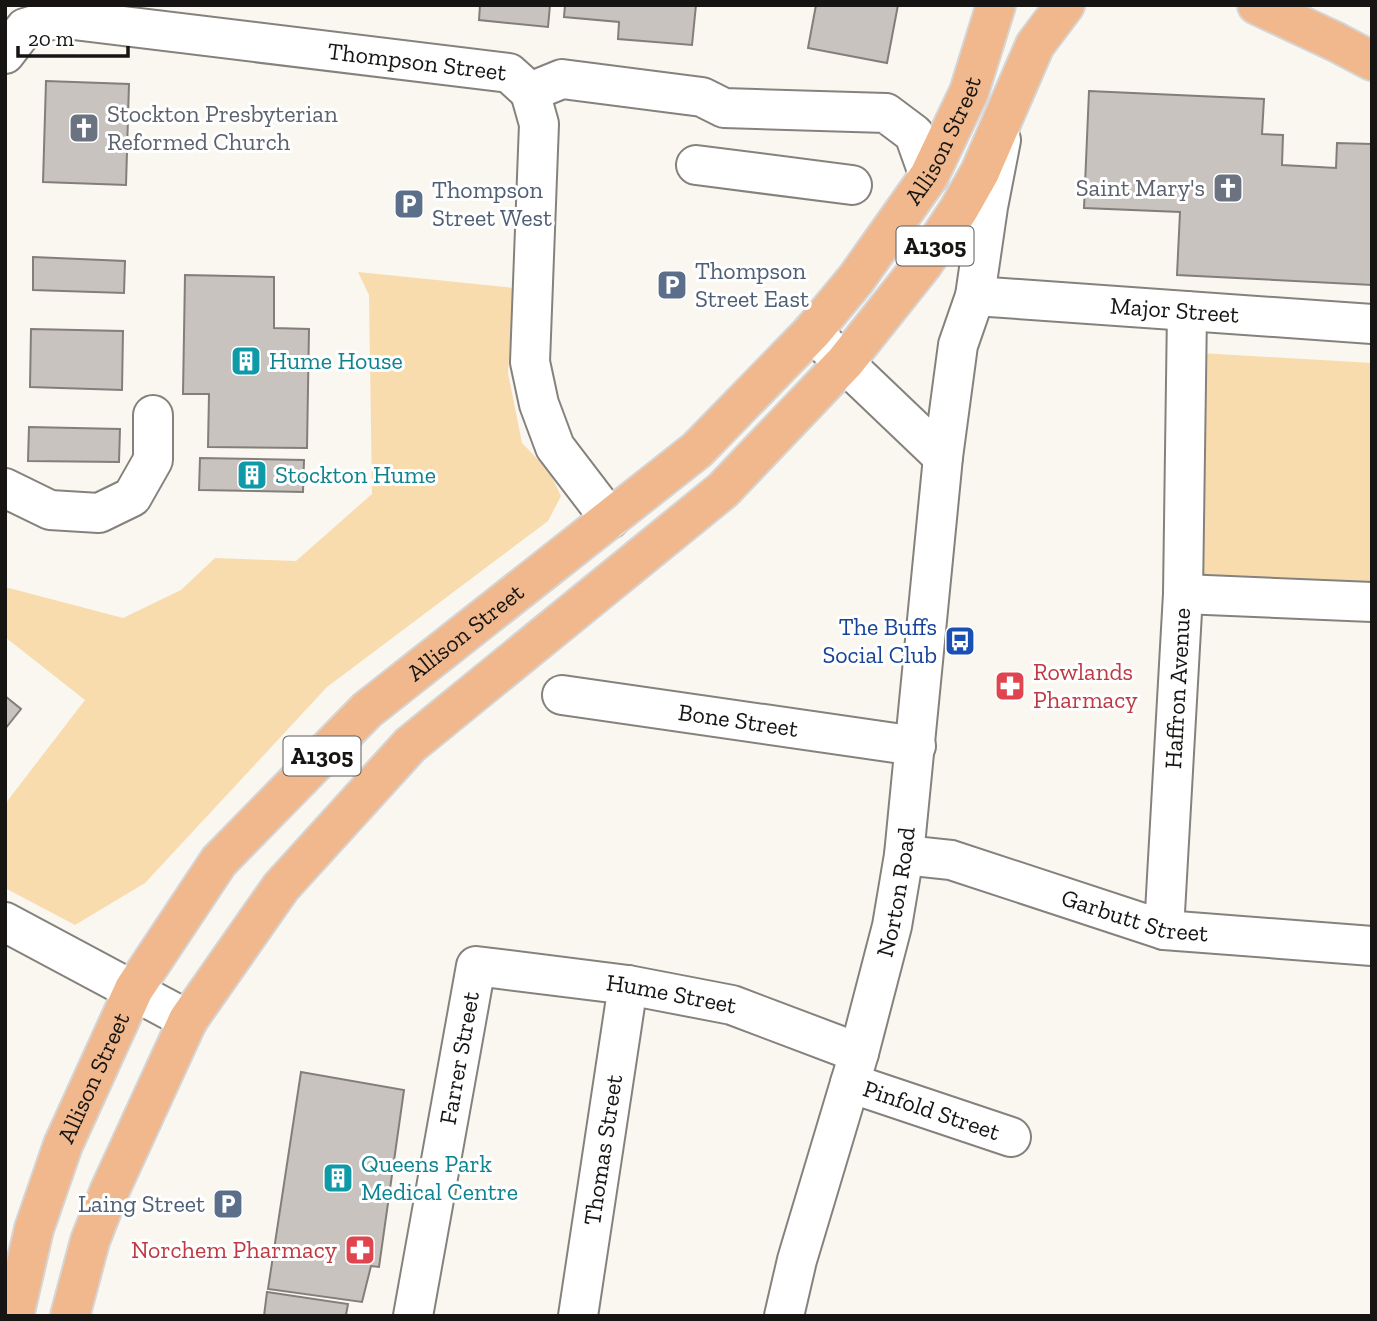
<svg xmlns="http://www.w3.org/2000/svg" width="1377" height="1321" viewBox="0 0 1377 1321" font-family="'Zilla Slab',serif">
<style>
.green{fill:#f8dcae}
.building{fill:#c9c3bf;stroke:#837e7a;stroke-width:2}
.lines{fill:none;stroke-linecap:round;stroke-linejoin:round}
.minor-casing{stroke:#85827d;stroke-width:42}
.major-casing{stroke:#d5d5d5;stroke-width:42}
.minor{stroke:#fff;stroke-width:38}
.major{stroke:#f0b88c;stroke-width:38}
.labels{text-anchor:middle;stroke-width:6;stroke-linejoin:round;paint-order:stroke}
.shield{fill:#fff;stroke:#5c5b5a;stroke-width:2}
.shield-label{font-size:23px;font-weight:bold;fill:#161513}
.street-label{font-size:24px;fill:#161513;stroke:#fff}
.worship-label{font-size:24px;fill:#5b616d;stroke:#fff;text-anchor:start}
.service-label{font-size:24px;fill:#4e5e75;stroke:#fff;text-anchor:start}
.culture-label{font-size:24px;fill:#0d838f;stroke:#fff;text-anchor:start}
.transit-label{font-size:24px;fill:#164399;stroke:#fff;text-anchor:end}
.health-label{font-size:24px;fill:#be3a42;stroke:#fff;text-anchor:start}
</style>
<rect width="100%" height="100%" fill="#faf6f0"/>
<g class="green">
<path d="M358 272 514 288 508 373 522 443 549 471 561 496 548 521 327 687 145 883 75 925 5 888V804L85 700 5 637V587L123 618 181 590 215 558 296 561 372 494 369 295Z"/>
<path d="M1200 353 1372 363V597L1183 589Z"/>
</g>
<g class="building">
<path d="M480 5H550L548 27 479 20Z"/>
<path d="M565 5H696L692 45 618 39 619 22 564 17Z"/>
<path d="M816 5H898L887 63 808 48Z"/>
<path d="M46 81 129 84 126 185 43 182Z"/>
<path d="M1089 91 1264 99 1262 134 1283 135 1282 165 1336 168 1337 143 1372 144V285L1177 275 1180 212 1084 208Z"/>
<path d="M33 257 125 261 124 293 33 290Z"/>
<path d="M185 275 274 277V328L309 329 307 448 208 447 209 394H183Z"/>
<path d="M31 329 123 331 122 390 30 387Z"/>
<path d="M29 427 120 429 119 462 28 461Z"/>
<path d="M200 458 304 460 303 492 199 490Z"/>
<path d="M5 696 21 709 5 729Z"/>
<path d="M301 1072 404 1090 379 1267 371 1266 362 1302 268 1289Z"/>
<path d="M267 1292 348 1304 346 1315 264 1316Z"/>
</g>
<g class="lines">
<g class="minor-casing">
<g id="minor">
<path id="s1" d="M5 54 25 28 57 18 509 73 530 92 562 79 702 97 724 108 886 113 914 134 929 176"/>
<path d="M530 92 539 124 530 362 539 404 555 447 610 519"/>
<path d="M696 165 852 185"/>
<path id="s2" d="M975 296 1372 324"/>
<path d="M812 332 943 457"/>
<path d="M5 488 50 510 99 513 132 497 153 460V415"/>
<path d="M1183 594 1372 602"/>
<path id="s3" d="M562 695 916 746"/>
<path id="s4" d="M904 855 951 860 1164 930 1372 946"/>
<path d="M5 922 188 1020"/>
<path id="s5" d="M1164 930 1183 594 1187 311"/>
<path id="s6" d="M850 1083 1011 1137"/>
<path id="s7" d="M413 1316 476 966 628 985 732 1005 859 1053"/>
<path id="s8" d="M578 1316 628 985"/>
<path id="s9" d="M784 1316 797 1260 859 1053 892 926 904 855 943 457 958 345 975 296 988 207 1001 140"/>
</g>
</g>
<g class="major-casing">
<g id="major">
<path d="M1257 5 1336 42 1372 61"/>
<path id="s10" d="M14 1316 34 1229 63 1145 134 989 219 861 367 710 697 450 812 332 856 279 929 176 969 92 996 5"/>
<path d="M70 1316 90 1241 109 1192 188 1020 281 887 410 745 723 490 845 362 923 264 959 209 980 172 1035 45 1065 5"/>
</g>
</g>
<use href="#minor" class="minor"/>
<use href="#major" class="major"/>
</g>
<defs>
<g id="church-square" transform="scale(1.575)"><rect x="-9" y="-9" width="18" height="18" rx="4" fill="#6b7280" stroke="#fff"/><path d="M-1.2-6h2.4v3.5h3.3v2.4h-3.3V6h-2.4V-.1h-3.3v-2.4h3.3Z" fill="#fff"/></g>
<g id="parking-square" transform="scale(1.575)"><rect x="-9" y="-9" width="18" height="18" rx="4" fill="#5c6f8a" stroke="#fff"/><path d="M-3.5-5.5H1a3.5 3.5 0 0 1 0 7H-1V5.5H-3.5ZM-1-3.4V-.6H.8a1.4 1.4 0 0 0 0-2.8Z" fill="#fff"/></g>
<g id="building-square" transform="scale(1.575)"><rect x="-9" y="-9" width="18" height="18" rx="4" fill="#0f9aa8" stroke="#fff"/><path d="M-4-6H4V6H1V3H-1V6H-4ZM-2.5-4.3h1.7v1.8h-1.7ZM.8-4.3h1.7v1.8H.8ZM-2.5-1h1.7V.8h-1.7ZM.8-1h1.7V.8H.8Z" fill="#fff"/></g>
<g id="bus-square" transform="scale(1.575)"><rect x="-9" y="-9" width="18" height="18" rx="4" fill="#1a4fb4" stroke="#fff"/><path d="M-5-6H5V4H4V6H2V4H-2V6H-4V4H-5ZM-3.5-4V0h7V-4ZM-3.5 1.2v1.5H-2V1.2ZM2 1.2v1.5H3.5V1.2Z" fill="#fff"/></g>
<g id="pharmacy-square" transform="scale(1.575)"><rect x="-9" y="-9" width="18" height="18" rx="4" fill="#e0444e" stroke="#fff"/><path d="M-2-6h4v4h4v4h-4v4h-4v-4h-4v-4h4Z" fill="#fff"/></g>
</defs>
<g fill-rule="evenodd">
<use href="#church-square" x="84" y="128"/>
<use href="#church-square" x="1228" y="188"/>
<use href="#parking-square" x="409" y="204"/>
<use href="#parking-square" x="672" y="285"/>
<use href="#building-square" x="246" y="361"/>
<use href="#building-square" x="252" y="475"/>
<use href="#bus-square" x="960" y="641"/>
<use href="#pharmacy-square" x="1010" y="686"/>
<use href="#building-square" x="338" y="1178"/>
<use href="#parking-square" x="228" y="1204"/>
<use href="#pharmacy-square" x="360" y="1250"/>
</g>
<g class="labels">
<g class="shield">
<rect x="896.5" y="226.5" width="77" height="39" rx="5"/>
<rect x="283.5" y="736.5" width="77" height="39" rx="5"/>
</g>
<g class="shield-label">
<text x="935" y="254">A1305</text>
<text x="322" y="764">A1305</text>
</g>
<g class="street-label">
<text dy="8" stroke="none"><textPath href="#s1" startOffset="429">Thompson Street</textPath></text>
<text dy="8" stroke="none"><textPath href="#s10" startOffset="1533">Allison Street</textPath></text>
<text dy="8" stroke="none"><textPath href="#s2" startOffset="200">Major Street</textPath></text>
<text dy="8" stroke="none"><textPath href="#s10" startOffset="840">Allison Street</textPath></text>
<text dy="8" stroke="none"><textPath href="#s5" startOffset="242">Haffron Avenue</textPath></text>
<text dy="8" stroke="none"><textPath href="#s3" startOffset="178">Bone Street</textPath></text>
<text dy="8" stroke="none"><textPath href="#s9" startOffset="439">Norton Road</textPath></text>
<text dy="8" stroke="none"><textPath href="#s4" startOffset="240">Garbutt Street</textPath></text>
<text dy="8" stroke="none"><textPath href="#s7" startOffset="553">Hume Street</textPath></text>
<text dy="8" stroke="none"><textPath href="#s7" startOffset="262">Farrer Street</textPath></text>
<text dy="8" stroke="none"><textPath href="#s10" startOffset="252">Allison Street</textPath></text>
<text dy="8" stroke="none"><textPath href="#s6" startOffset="86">Pinfold Street</textPath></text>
<text dy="8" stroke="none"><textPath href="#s8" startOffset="168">Thomas Street</textPath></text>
</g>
<g class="worship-label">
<text x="107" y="122">Stockton Presbyterian<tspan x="107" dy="28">Reformed Church</tspan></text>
<text x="1205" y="196" text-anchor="end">Saint Mary's</text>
</g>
<g class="service-label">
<text x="432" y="198">Thompson<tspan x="432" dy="28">Street West</tspan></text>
<text x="695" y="279">Thompson<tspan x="695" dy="28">Street East</tspan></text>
<text x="205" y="1212" text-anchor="end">Laing Street</text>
</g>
<g class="culture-label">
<text x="269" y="369">Hume House</text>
<text x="275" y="483">Stockton Hume</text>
<text x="361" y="1172">Queens Park<tspan x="361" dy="28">Medical Centre</tspan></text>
</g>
<g class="transit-label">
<text x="937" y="635">The Buffs<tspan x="937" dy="28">Social Club</tspan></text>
</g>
<g class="health-label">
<text x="1033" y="680">Rowlands<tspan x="1033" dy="28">Pharmacy</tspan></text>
<text x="337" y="1258" text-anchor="end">Norchem Pharmacy</text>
</g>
</g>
<rect width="1377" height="1321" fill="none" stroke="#161513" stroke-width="14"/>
<path d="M18 46v10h110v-10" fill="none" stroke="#161513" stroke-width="3.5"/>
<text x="28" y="46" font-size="21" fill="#161513" stroke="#ffffff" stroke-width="5" paint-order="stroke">20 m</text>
</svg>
